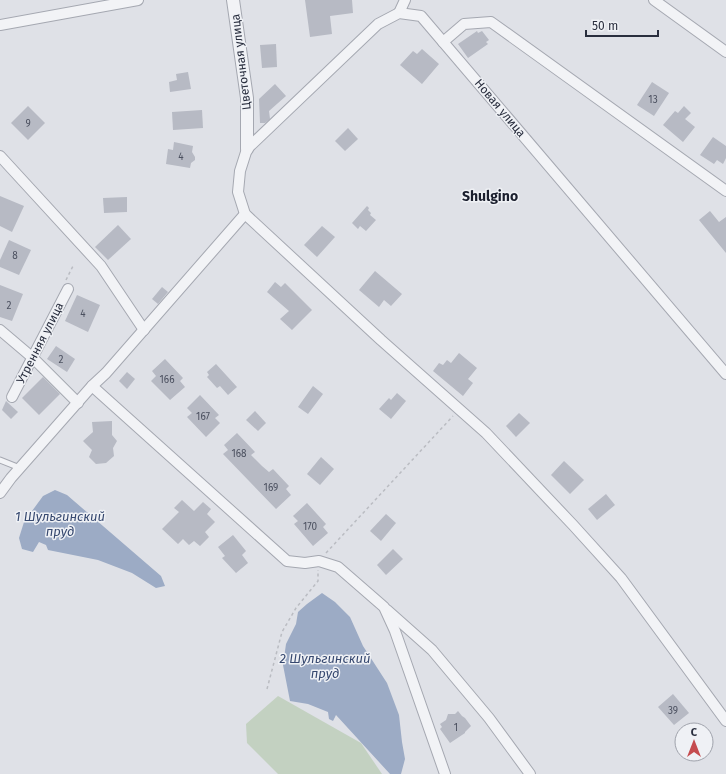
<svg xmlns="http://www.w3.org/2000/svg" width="726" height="774" viewBox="0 0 726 774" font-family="'Fira Sans',sans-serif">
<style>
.green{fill:#c3d1c1}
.water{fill:#9cabc5}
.building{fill:#b7bac4}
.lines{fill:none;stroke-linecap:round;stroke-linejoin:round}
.service-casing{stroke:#a5a8b1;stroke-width:7}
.minor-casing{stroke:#a5a8b1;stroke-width:12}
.tertiary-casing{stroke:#a5a8b1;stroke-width:14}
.path{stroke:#babcc2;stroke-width:1.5;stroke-dasharray:3 3;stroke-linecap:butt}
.service{stroke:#f2f3f6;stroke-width:5}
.minor{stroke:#f2f3f6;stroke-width:10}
.tertiary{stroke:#f2f3f6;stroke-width:12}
.labels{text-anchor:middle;stroke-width:3;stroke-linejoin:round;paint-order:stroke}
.number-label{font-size:10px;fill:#4c5160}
.street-label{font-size:12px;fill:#292e3e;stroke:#eff1f5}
.water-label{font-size:13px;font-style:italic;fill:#36486f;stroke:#eff1f5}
.quarter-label{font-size:14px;font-weight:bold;fill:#1b1f2e;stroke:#eff1f5}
</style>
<rect width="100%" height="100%" fill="#dfe1e7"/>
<path class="green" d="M278 696 361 743 382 774H278L247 743 246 724Z"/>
<g class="water">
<path d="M55 490 67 495 161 576 165 586 156 588 132 573 98 560 48 550 46 545 39 542 33 552 22 549 19 538 24 522 43 496Z"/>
<path d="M322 593 335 602 350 617 363 646 387 683 399 715 402 742 405 759 401 774H390L336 715 333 721 329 719 328 712 308 704 290 701 283 665 286 644 296 624 298 612 307 604Z"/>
</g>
<g class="building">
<path d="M305 0H352L353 13 330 16 332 34 310 37Z"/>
<path d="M477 31 478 33 482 31 489 40 486 42 488 44 468 58 458 44Z"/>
<path d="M276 44 277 67 262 68 260 45Z"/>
<path d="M422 49 439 64 422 84 400 65 413 51 417 54Z"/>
<path d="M188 72 191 89 170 92 169 82 177 80 176 74Z"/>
<path d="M652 82 669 93 654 116 637 105Z"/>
<path d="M275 84 286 96 269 111 270 119 265 123H260L259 99Z"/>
<path d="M28 106 45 123 28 140 11 123Z"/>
<path d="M684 106 691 113 685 119 695 127 683 142 663 125 675 111 678 113Z"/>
<path d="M202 110 203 128 173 130 172 112Z"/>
<path d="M348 128 358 139 345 151 335 141Z"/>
<path d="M713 137 726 146V158L723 164 717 160 714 164 700 155Z"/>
<path d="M174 142 193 146 192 152 195 157V160L191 163 190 168 166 164 168 149 173 150Z"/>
<path d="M0 196 24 206 12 232 0 226Z"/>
<path d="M127 197V212L104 213 103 198Z"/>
<path d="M367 206 369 208 368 210 371 213 370 215 376 220 366 231 360 226 358 229 352 223Z"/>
<path d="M710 211 719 222 726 217V253L699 220Z"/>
<path d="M118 225 131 239 108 260 95 247Z"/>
<path d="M322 226 335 237 317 257 304 245Z"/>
<path d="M9 240 31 250 19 275 0 267V260Z"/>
<path d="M375 271 402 294 391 306 384 300 379 307 359 290Z"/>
<path d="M275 282 281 287 285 283 312 310 292 330 280 319 289 311 267 292Z"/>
<path d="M0 285 23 294 12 321 0 317Z"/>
<path d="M162 287 168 292 158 304 152 299Z"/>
<path d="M77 295 100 305 88 332 65 321Z"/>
<path d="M56 346 75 359 67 372 47 359Z"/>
<path d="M459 353 477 368 468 379 473 383 463 396 433 371 439 363 443 365 447 360 451 363Z"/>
<path d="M165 359 183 378 180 381 185 387 170 400 151 381 156 376 152 371Z"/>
<path d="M216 364 237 387 228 395 220 386 217 388 207 377 209 375 207 372Z"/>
<path d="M127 372 135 379 127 389 119 381Z"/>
<path d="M43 377 60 394 39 415 22 398Z"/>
<path d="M313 386 323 394 308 414 298 407Z"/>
<path d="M397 393 406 401 391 419 379 409 389 398 391 400Z"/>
<path d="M200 395 219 415 215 418 220 423 206 437 187 417 192 413 187 408Z"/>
<path d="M6 401 18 412 11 419 2 410Z"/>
<path d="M255 411 266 423 258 431 246 420Z"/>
<path d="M519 413 530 423 516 437 506 426Z"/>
<path d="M112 421V435L117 441 113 448 114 456 106 463 96 464 89 457 92 450 83 441 93 432 92 422Z"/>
<path d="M237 433 255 452 251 455 262 466 269 472 273 469 289 486 286 489 291 495 276 509 223 454 228 450 224 445Z"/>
<path d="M321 457 334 469 320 485 307 474Z"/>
<path d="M564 461 584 480 570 494 551 475Z"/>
<path d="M606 494 615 505 597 520 588 509Z"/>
<path d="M182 500 194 511 203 502 211 509 207 514 215 522 205 532 209 537 200 546 194 541 189 545 183 539 178 544 162 529 179 512 174 508Z"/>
<path d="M307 503 326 524 323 527 328 533 313 546 294 524 298 521 293 516Z"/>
<path d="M386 514 396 523 381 541 370 531Z"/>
<path d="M233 535 246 551 242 555 248 563 236 573 222 558 225 556 218 547Z"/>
<path d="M393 549 403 559 386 575 377 565Z"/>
<path d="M673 694 689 713 674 725 658 707Z"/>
<path d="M458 711 462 716 465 718 471 726 465 732V733L450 743 440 729 442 727 440 724 446 720 448 714H455Z"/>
</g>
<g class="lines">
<g class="service-casing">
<path id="service" d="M0 460 20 468"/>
</g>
<g class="minor-casing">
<g id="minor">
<path d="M654 0 726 52"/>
<path d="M399 13 405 0"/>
<path d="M0 25 138 0"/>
<path d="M443 42 464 24 491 22 726 191"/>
<path d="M0 156 101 266 144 330"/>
<path d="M0 330 33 358 78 403"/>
<path d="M726 374 421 16 399 13 378 24 247 149 240 171 238 192 245 214 381 340 486 433 573 525 621 578 726 721"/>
<path d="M92 386 287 561 305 563 319 561 338 567 384 607 395 631 445 774"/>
<path d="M12 397 68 289"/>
<path d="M0 493 11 478 92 386 106 373 245 214"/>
<path d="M387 610 432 650 489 718 530 774"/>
</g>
</g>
<g class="tertiary-casing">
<path id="tertiary" d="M233 0 247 98V149"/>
</g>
<g class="path">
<path d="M66 280 74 264"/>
<path d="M326 553 453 416"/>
<path d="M267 689 282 632 296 608 318 581V570"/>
</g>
<use href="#service" class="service"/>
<use href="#minor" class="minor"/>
<use href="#tertiary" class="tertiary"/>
</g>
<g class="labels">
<g class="number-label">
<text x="653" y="103">13</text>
<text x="28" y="127">9</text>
<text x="181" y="160">4</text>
<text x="15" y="259">8</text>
<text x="9" y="309">2</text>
<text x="83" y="317">4</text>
<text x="61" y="363">2</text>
<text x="167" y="383">166</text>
<text x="203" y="420">167</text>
<text x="239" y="457">168</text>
<text x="271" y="491">169</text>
<text x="310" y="530">170</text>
<text x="673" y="714">39</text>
<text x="456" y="731">1</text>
</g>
<g class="street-label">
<text transform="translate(241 62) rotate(-97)" y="4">Цветочная улица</text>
<text transform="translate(500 108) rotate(50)" y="4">Новая улица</text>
<text transform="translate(40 343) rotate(-63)" y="4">Утренняя улица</text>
</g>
<g class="water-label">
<text x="60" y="521">1 Шульгинский<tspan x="60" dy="15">пруд</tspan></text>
<text x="325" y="663">2 Шульгинский<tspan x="325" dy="15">пруд</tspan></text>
</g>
<g class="quarter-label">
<text x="490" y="201">Shulgino</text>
</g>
</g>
<g transform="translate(694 742)"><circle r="19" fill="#eff1f5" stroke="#a0a3ac"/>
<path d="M0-3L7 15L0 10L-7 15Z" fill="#c54c4f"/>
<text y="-6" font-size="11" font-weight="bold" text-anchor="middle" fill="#292e3e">С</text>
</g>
<path d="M586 30v6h72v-6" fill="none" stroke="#292e3e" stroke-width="2"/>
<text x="592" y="30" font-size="12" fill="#292e3e" stroke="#eff1f5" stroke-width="3" paint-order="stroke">50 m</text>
</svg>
